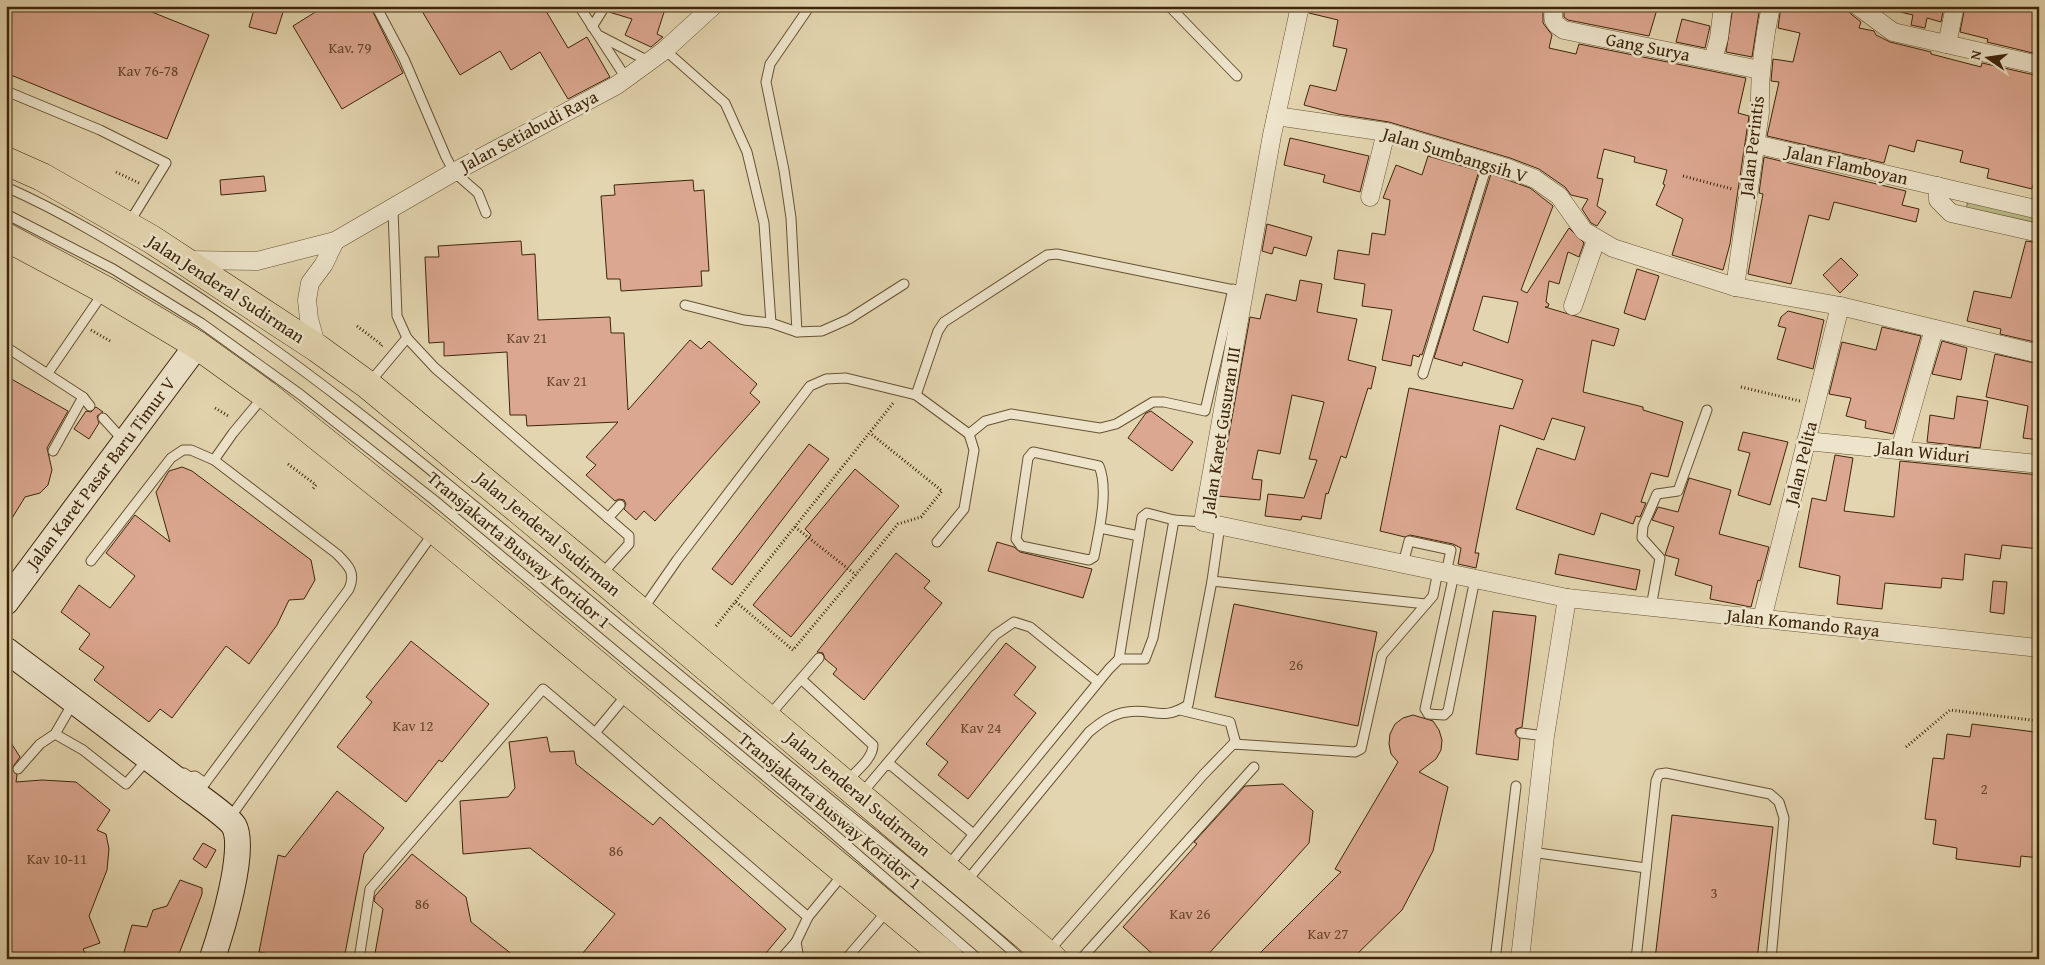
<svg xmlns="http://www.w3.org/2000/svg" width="2045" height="965" viewBox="0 0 2045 965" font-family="'Gentium Book Plus',serif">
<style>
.green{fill:#b9bc87;stroke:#7c7048}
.building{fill:#dca790;stroke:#3e2509;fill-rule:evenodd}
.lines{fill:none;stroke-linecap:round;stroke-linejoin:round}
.lane-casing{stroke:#675132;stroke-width:11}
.street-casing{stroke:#675132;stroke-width:19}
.secondary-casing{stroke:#3e2509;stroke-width:27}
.primary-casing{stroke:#3e2509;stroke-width:29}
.path{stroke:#3e2509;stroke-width:3;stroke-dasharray:1 2.5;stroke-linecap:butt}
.lane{stroke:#ede4cb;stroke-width:9}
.street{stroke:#ede4cb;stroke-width:18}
.secondary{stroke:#ede4cb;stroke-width:25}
.primary{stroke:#e3d5af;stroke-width:28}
.labels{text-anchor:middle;stroke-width:5;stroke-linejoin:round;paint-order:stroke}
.number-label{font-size:15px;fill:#66462b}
.street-label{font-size:18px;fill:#3e2509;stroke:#ede4cb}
</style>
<rect width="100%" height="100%" fill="#e3d5af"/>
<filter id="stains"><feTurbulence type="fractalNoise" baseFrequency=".004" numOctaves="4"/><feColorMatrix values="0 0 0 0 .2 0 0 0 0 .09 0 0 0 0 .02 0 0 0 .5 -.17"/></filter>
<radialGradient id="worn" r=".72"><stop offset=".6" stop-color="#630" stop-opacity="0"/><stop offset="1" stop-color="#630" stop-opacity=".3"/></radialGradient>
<path class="green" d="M1968 199 2039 210V234L1966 211Z"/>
<g class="building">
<path d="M6 6H137L209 35 167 139 6 73Z"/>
<path d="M255 6H285L276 34 249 27Z"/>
<path d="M325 6H370L403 73 342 109 293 26Z"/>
<path d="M419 6H543L568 48 587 37 610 77 568 99 540 52 511 70 500 51 460 75Z"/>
<path d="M611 6H666L657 34 663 37 651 47 625 35 632 19 609 12Z"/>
<path d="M1310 6H1543V23L1552 35 1549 48 1576 54 1579 44 1746 78 1738 113 1749 116 1730 244 1723 270 1672 255 1683 219 1656 205 1665 185 1663 184 1667 170 1634 162 1635 157 1604 149 1597 178 1603 179 1597 206 1606 212 1597 226 1591 223 1582 209 1588 199 1571 195 1565 187 1539 169 1510 158 1389 122 1338 114 1304 105 1310 85 1336 91 1347 49 1333 46 1338 20 1309 13Z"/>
<path d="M1564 6H1658L1649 36 1568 20 1564 17Z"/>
<path d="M1733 6H1760L1752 57 1726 52Z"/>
<path d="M1781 6H1842L1848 8 1851 14 1861 22 1859 28 1874 31 1876 35 1890 42 1931 52V54L1981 67 1982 63 2039 76V159L2032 189 1987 178 1989 169 1960 162 1963 151 1917 140 1914 152 1889 145 1884 163 1767 136 1779 82 1771 81 1773 59 1793 62 1800 33 1778 28Z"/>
<path d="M1900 6H1944L1941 22 1927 18 1925 28 1911 25 1913 15 1900 12Z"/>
<path d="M1965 6H2039V29L2033 53 1987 42 1988 39 1960 32Z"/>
<path d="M1682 19 1710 26 1705 48 1676 42Z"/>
<path d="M1290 138 1369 156 1360 192 1323 182 1325 175 1284 165Z"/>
<path d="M1428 156 1479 171 1422 355 1420 354 1419 357 1413 355 1411 366 1382 360 1392 310 1362 306 1365 284 1334 279 1338 250 1369 255 1372 233 1385 235 1390 200 1383 198 1396 165 1422 175Z"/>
<path d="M1764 157 1906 191 1902 205 1919 209 1916 222 1834 202 1829 220 1809 215 1791 284 1748 274 1763 194 1759 193Z"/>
<path d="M1491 174 1530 188 1553 206 1521 290 1527 293 1569 228 1584 243 1579 257 1568 252 1559 284 1549 281 1546 302 1549 304 1548 307H1545L1619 329 1614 346 1592 340 1583 392 1643 407V410L1683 422 1668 477 1651 473 1641 502 1646 503 1640 517 1636 516 1633 524 1601 513 1594 535 1516 509 1537 448 1575 460 1585 427 1552 418 1544 440 1500 425 1475 553H1479L1476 568 1458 564 1461 548 1453 544 1410 535 1405 537 1380 531 1409 388 1513 409 1523 380 1463 362 1462 366 1434 358ZM1483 296 1518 302 1508 343 1473 330Z"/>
<path d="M264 176 266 191 221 195 220 180Z"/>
<path d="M693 180 694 191 704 190 709 271H701L702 286 621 291 620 279H607L601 196 615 195 614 185Z"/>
<path d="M1267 224 1312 237 1306 256 1274 247 1272 254 1262 251Z"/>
<path d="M521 241 522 255 535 254 538 320 610 317 611 333H624L628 410 690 340 701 349 709 341 757 384 750 393 760 402 655 521 644 511 636 520 624 509 626 504 624 500 619 499 615 501 586 475 596 465 586 457 618 422 527 426 526 415H510L507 352 444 356V342L429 343 425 257H439L438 246Z"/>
<path d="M2026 241 2039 243V343L2000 334 2001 329 1967 321 1974 291 2011 298Z"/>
<path d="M1841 258 1858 275 1840 293 1823 275Z"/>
<path d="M1637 269 1659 276 1645 320 1624 313Z"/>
<path d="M1300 280 1322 284 1317 312 1357 319 1348 360 1376 367 1371 389 1368 388 1346 458 1341 456 1328 494 1326 493 1321 519 1302 516 1301 520 1265 516 1268 494 1304 498 1317 460 1309 459 1324 402 1292 395 1280 454 1258 450 1252 479 1262 480 1260 500 1218 496 1250 317 1260 319 1266 294 1296 301Z"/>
<path d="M1788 311 1824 320 1813 369 1777 359 1786 328 1778 326 1781 317Z"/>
<path d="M1882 327 1921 336 1893 434 1865 428 1866 421 1846 416 1851 398 1829 394 1842 342 1876 350Z"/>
<path d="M1942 341 1967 348 1961 380 1932 374Z"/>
<path d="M1995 354 2039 364V440L2023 438 2028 406 1986 397Z"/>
<path d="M6 376 68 411 47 448 52 470 48 485 40 493 25 497 6 528Z"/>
<path d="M1957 396 1988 401 1980 448 1927 442 1930 415 1954 419Z"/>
<path d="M96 407 103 412 97 416 99 423 89 439 74 429 86 411 91 412Z"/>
<path d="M1151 411 1193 442 1172 471 1128 438 1146 413Z"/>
<path d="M1743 432 1788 442 1770 505 1738 495 1750 453 1738 450Z"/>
<path d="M809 444 829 459 732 585 712 569Z"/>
<path d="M1835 455 1853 458 1844 511 1894 517 1900 461 2039 475V549L2002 545 2000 559 1965 554 1963 580 1942 578 1941 588 1885 583 1882 609 1837 604 1840 576 1799 567 1812 498 1826 501Z"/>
<path d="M182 467 192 471 311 560 315 580 304 599 289 600 277 625 249 664 226 646 172 718 160 709 149 722 94 680 104 667 79 649 90 634 61 612 79 585 110 608 135 576 106 553 135 515 170 542 156 492 169 471Z"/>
<path d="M855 469 899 506 791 637 753 605 811 535 805 529Z"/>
<path d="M1689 478 1731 490 1719 534 1769 547 1760 581 1758 580 1751 607 1710 599 1712 586 1675 575 1679 559 1665 555 1674 527 1652 520 1658 507 1678 512Z"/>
<path d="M997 542 1014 547 1020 552 1092 569 1083 598 988 571Z"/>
<path d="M896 553 930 581 924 588 942 603 864 700 833 674 837 669 825 659 823 653 817 652Z"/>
<path d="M1559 554 1640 570 1636 590 1555 574Z"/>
<path d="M1993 581 2007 582 2004 614 1990 612Z"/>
<path d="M1234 604 1377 632 1358 726 1215 697Z"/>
<path d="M1493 611 1536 616 1522 727 1516 729 1515 733 1520 739 1518 760 1476 754Z"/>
<path d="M411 641 489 704 442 762 439 760 406 802 337 747 372 702 366 697Z"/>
<path d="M1006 643 1036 667 1014 695 1036 713 968 799 938 775 948 762 926 744Z"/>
<path d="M1413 715 1433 721 1439 730 1442 740 1441 750 1436 759 1419 772 1448 787 1433 851 1402 910 1352 959H1254L1341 872 1335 869 1398 762 1391 754 1389 744 1390 734 1395 724 1403 718Z"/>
<path d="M1972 724 2035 732 2034 742H2039V858L2021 856 2020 867 1956 859 1957 848 1933 844 1936 820 1925 819 1933 758 1944 759 1947 734 1970 737Z"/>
<path d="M6 735 20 757 12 768 17 775 16 782 42 780 76 782 110 810 97 830 106 834 109 849 107 870 89 916 100 943 83 949 88 959H6Z"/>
<path d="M547 737 550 752 574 751 576 764 653 825 660 817 786 929 761 959H578L615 914 530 848 463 854 460 801 508 797 515 788 509 742Z"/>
<path d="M1283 784 1313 811 1309 843 1204 959H1158L1123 927 1197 844 1194 842 1245 786Z"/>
<path d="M337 791 384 828 364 854 344 959H264L265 953 259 952 278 855 285 857Z"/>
<path d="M1672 815 1773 827 1757 959H1655Z"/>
<path d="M203 843 216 850 206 868 193 859Z"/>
<path d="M412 854 466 897 471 922 518 959H374L383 909 374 901 375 896Z"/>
<path d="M180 880 202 888V894L177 959H122L132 925 147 927 153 910 167 906Z"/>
</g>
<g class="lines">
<g class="lane-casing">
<g id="lane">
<path d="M376 6 404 59 446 157 454 172 478 193 486 213"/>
<path d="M579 6 626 78"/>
<path d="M1169 6 1237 76"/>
<path d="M592 27 605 6"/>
<path d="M600 36 650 62"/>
<path d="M665 50 725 103 747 152 764 223 771 323"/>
<path d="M6 91 100 130 166 163 129 223"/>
<path d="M6 187C65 213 120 247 174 281 315 371 438 476 566 581 644 645 721 710 799 774 873 835 949 894 1021 959"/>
<path d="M393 210 397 316 407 338 435 368 629 536V544L601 575"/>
<path d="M6 214 113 269 201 323 301 395 434 500 572 615 820 822 978 959"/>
<path d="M685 305 744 320 771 323 797 332 822 331 849 319 904 284"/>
<path d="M797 332 791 218 784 170 766 82 770 64 810 6"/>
<path d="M6 347 83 397"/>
<path d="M48 373 103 293"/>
<path d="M1423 374 1488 162"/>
<path d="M370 382 407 338"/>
<path d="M916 395 938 331 944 322 1047 255 1057 254 1239 291"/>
<path d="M103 418 123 440"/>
<path d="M53 451 83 397 90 406"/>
<path d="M1033 452 1099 466C1109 490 1099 531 1094 557L1089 560 1021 546 1016 539 1028 458Z"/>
<path d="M214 460 233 433 263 397"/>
<path d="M608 518 620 505"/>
<path d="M1100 528 1139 536"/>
<path d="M937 542 964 509 974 450 969 434"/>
<path d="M91 561 171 458 183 450H191L214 460 337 554C349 566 356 573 349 589L197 794"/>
<path d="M1403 564 1409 541 1451 550 1446 573"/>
<path d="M1454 574 1425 709 1428 714 1444 715 1448 711 1475 579"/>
<path d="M1212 581 1426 604"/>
<path d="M1651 607 1660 558 1642 538 1643 526 1657 494 1678 491 1707 410"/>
<path d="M643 609 677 560 810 386 826 379 846 378 916 395 969 434 985 421 1011 414 1100 428 1116 424 1153 402H1164L1205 411 1233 289"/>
<path d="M1119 659 1142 517 1147 513 1174 520"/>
<path d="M801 679 873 745C873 759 855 772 846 782"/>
<path d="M628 693 595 733 808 917"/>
<path d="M1180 710 1230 722 1236 744"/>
<path d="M768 717 819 658"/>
<path d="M1521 733 1545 736"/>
<path d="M55 734 83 750 126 784 148 759"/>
<path d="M886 765 892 766 971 832 972 836"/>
<path d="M18 769 40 744 55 734 73 703"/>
<path d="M184 773 190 777 195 776 205 783"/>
<path d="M862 793 995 635 1014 622 1030 627 1098 682"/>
<path d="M229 819 434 532"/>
<path d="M1531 852 1646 868"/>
<path d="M947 867 1109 669 1119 659H1145L1153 638 1174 520 1203 522"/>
<path d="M966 882 1089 732C1101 722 1112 714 1127 712 1154 708 1161 722 1188 705L1212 581 1220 525"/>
<path d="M796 942 799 959"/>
<path d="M1048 952 1203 775 1233 744 1355 752 1361 749 1382 655 1433 596 1438 571"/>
<path d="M1496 952 1516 786"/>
<path d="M359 959 370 889 543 689 595 733"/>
<path d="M781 959 796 942 808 917 844 873"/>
<path d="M846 959 888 910"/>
<path d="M1081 959 1254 767"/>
<path d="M1636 959 1656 781 1659 774 1666 773 1770 794 1779 802 1784 818 1771 959"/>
</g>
</g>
<g class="street-casing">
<g id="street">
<path d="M1300 6 1272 135 1203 522 1567 598 2039 648"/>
<path d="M1554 6C1552 19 1552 23 1564 30L1760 70"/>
<path d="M1858 6 1893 32 2039 65"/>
<path d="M1947 44 1955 6"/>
<path d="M1713 60 1719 38 1723 6"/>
<path d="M1276 116 1386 132 1507 168 1535 179 1559 196 1584 231 1613 248 1735 287 1840 306 2039 354"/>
<path d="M1755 144 2039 210"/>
<path d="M1938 186V200L1951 213 2039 233"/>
<path d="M1370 197 1386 132"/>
<path d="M185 260 257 261 335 241 454 172 617 85 665 50 713 6"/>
<path d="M1735 287 1760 112C1759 76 1763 42 1771 6"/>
<path d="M1573 306 1596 240"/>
<path d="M317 348 309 319 307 300 310 283 324 264 335 241"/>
<path d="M1806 441 2039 464"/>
<path d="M1900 450 1934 329"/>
<path d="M1762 619 1840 306"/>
<path d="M1520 959 1545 736 1567 598"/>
</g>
</g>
<g class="secondary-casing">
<g id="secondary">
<path d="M6 602 197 345"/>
<path d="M6 650C65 694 123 738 181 783 192 792 228 816 234 826 247 849 221 933 212 959"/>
</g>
</g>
<g class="primary-casing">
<g id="primary">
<path d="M6 161 42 177 151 239 317 348 368 385 584 564 1053 959"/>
<path d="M6 237 105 290 197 345 265 394 435 530 950 959"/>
</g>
</g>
<g class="path">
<path d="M116 172 139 183"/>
<path d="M1683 176 1732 189"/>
<path d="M357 326 382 345 380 348"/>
<path d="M91 330 110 341"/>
<path d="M1741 387 1800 401"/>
<path d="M215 408 230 417"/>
<path d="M288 464 316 485 312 490"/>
<path d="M795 527 856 575"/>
<path d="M736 602 793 650 898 524 921 517 942 491 870 433"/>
<path d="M716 626 894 402"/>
<path d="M1906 747 1950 710 2039 721"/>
</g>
<use href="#lane" class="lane"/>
<use href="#street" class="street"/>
<use href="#secondary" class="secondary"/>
<use href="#primary" class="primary"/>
</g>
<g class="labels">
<g class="number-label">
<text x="350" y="53">Kav. 79</text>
<text x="148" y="76">Kav 76-78</text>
<text x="527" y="343">Kav 21</text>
<text x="567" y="386">Kav 21</text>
<text x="1296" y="670">26</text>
<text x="413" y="731">Kav 12</text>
<text x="981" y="733">Kav 24</text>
<text x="1984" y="794">2</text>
<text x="616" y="856">86</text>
<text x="57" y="864">Kav 10-11</text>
<text x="1714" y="898">3</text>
<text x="422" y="909">86</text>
<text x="1190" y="919">Kav 26</text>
<text x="1328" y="939">Kav 27</text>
</g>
<g class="street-label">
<text transform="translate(1648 47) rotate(11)" y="6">Gang Surya</text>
<text transform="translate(529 131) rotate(-28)" y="6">Jalan Setiabudi Raya</text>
<text transform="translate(1752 146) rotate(-83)" y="6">Jalan Perintis</text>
<text transform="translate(1455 155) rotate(17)" y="6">Jalan Sumbangsih V</text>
<text transform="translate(1847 165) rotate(13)" y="6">Jalan Flamboyan</text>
<text transform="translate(226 289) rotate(33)" y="6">Jalan Jenderal Sudirman</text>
<text transform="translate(1221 431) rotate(-81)" y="6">Jalan Karet Gusuran III</text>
<text transform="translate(1923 452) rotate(6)" y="6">Jalan Widuri</text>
<text transform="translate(1801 463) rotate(-76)" y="6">Jalan Pelita</text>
<text transform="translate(101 473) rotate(-53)" y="6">Jalan Karet Pasar Baru Timur V</text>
<text transform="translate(548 534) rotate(40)" y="6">Jalan Jenderal Sudirman</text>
<text transform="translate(519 550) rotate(40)" y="6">Transjakarta Busway Koridor 1</text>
<text transform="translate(1803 623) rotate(6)" y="6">Jalan Komando Raya</text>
<text transform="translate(858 794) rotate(40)" y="6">Jalan Jenderal Sudirman</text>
<text transform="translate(830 811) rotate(40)" y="6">Transjakarta Busway Koridor 1</text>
</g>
</g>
<rect width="2045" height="965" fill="none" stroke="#e3d5af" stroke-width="25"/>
<rect x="8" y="8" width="2030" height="950" fill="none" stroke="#3e2509" stroke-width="2.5"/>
<rect x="12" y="12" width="2020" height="940" fill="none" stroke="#3e2509"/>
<g transform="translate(1988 58) rotate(283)" stroke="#ede4cb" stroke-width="4" paint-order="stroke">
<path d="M0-4L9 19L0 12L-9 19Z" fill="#3e2509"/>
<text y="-8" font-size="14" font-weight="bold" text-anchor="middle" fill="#3e2509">N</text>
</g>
<rect width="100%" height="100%" filter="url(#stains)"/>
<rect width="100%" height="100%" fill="url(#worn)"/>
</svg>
